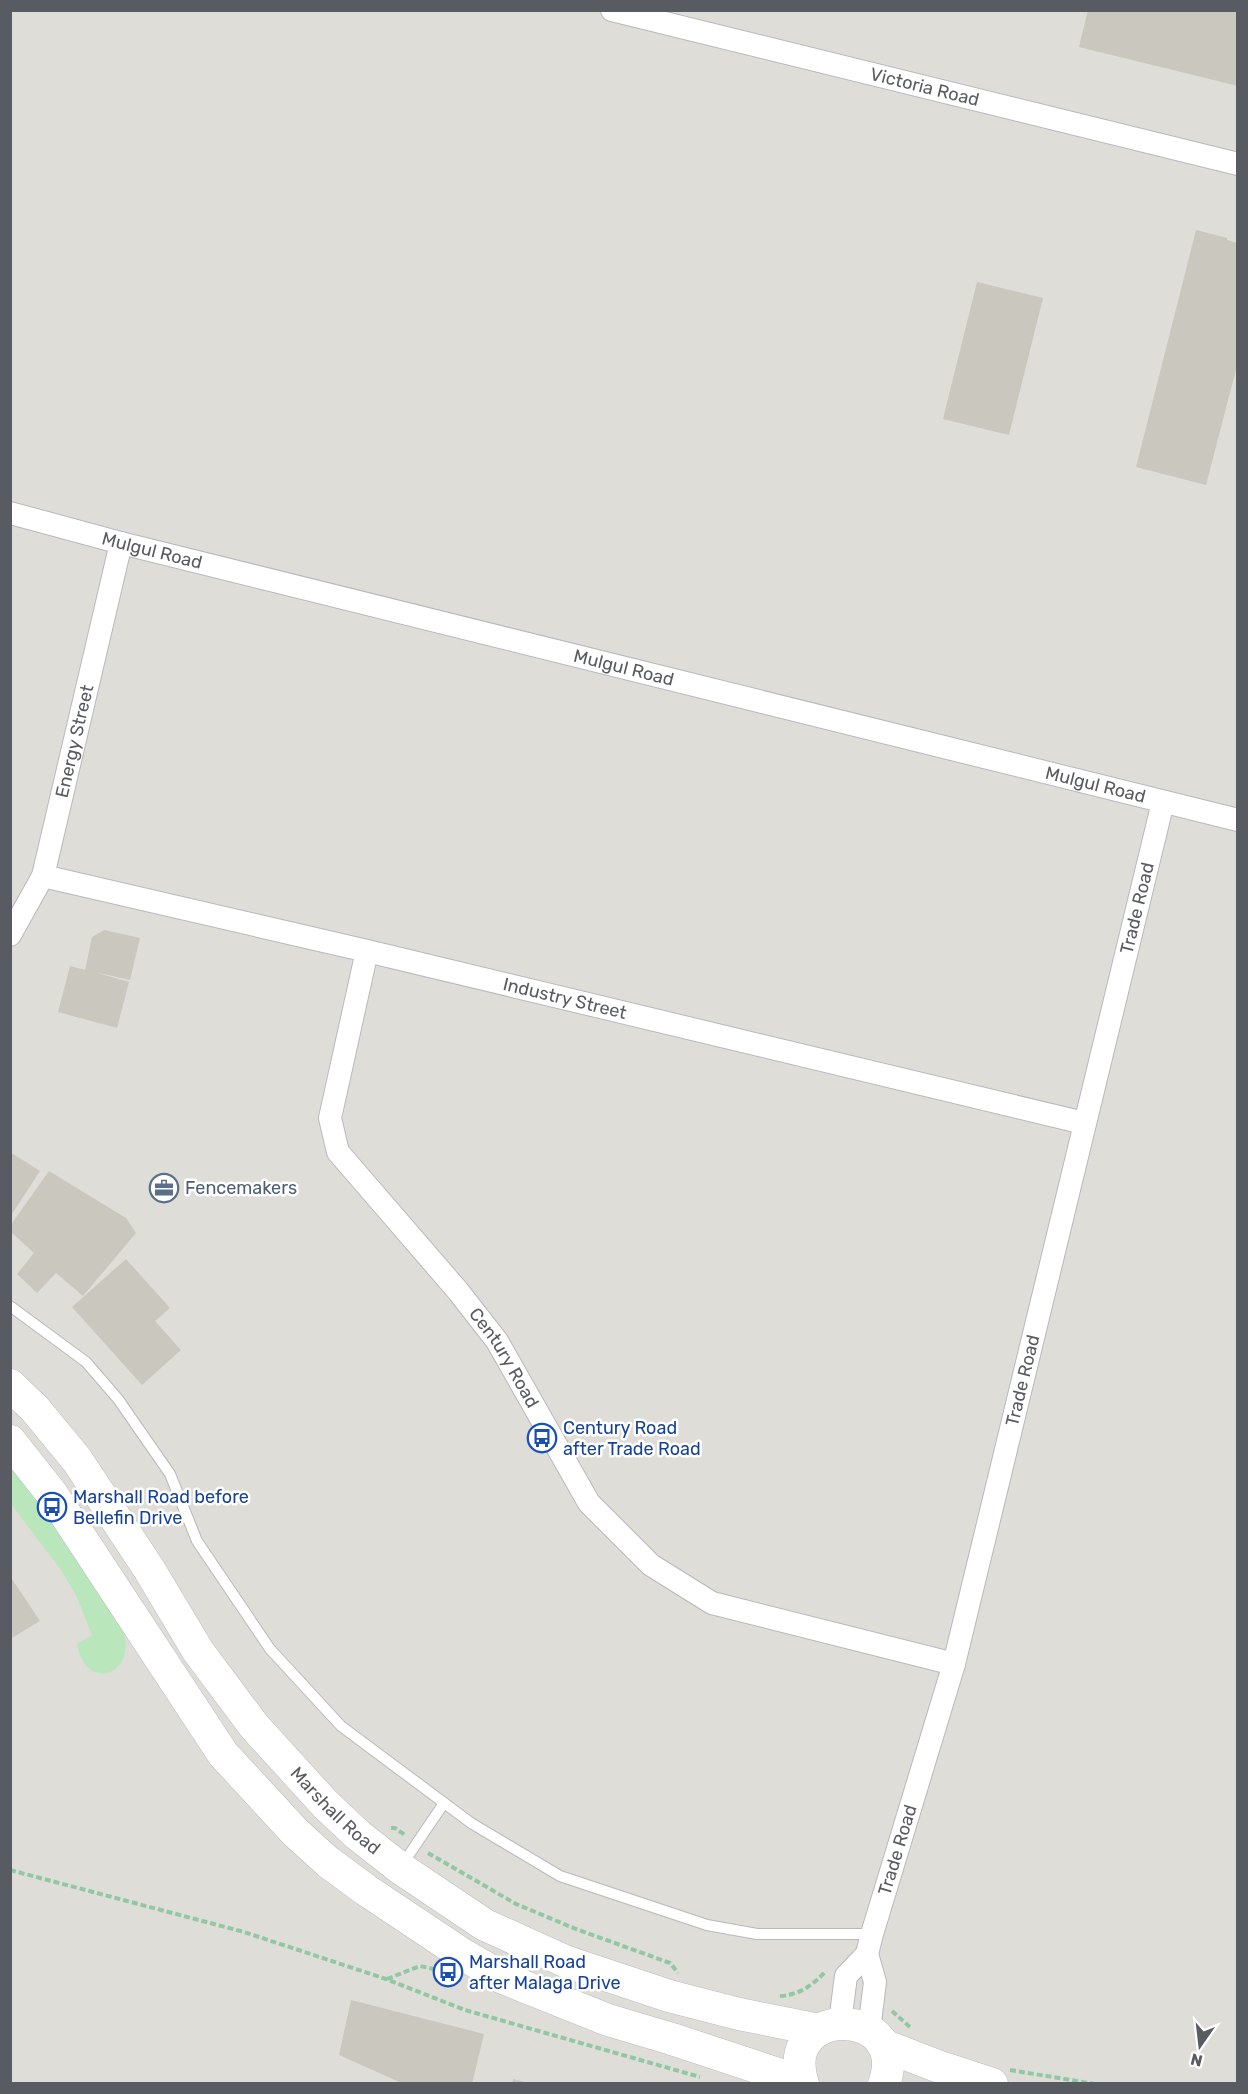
<svg xmlns="http://www.w3.org/2000/svg" width="1248" height="2094" viewBox="0 0 1248 2094" font-family="Rubik,sans-serif">
<style>
.industrial{fill:#dfddd7}
.green{fill:#b9e6bb}
.building{fill:#c9c7be}
.lines{fill:none;stroke-linecap:round;stroke-linejoin:round}
.lane-casing{stroke:#b7b9bf;stroke-width:12}
.street-casing{stroke:#b7b9bf;stroke-width:24}
.secondary-casing{stroke:#b8bbc2;stroke-width:33}
.path{stroke:#92c7a4;stroke-width:4;stroke-dasharray:6 3;stroke-linecap:butt}
.lane{stroke:#fff;stroke-width:10}
.street{stroke:#fff;stroke-width:22}
.secondary{stroke:#fff;stroke-width:32}
.labels{text-anchor:middle;stroke-width:5;stroke-linejoin:round;paint-order:stroke}
.street-label{font-size:18px;fill:#585b61;stroke:#fff}
.service-label{font-size:18px;fill:#4e5e75;stroke:#fff;text-anchor:start}
.transit-label{font-size:18px;fill:#164399;stroke:#fff;text-anchor:start}
</style>
<rect width="100%" height="100%" fill="#eceadf"/>
<rect class="industrial" x="11" y="11" width="1226" height="2072"/>
<path class="green" d="M11 1464 43 1505 121 1626C142 1671 87 1697 77 1644L92 1635 76 1595 61 1570 11 1504Z"/>
<g class="building">
<path d="M1088 10H1238V86L1079 47Z"/>
<path d="M1196 230 1227 238V240L1238 243V362L1206 485 1136 467Z"/>
<path d="M977 282 1043 298 1009 435 943 419Z"/>
<path d="M104 930 140 938 130 980 94 972 129 982 117 1028 58 1012 70 966 85 970 92 937Z"/>
<path d="M10 1152 40 1171 10 1217Z"/>
<path d="M49 1171 126 1218 136 1233 83 1296 56 1273 37 1293 17 1274 34 1253 10 1231V1226Z"/>
<path d="M126 1259 170 1308 155 1321 181 1350 142 1385 72 1307Z"/>
<path d="M10 1576 40 1621 10 1639Z"/>
<path d="M351 2000 484 2034 472 2084H404L339 2055Z"/>
<path d="M513 2079 529 2083V2084H512Z"/>
</g>
<g class="lines">
<g class="lane-casing">
<g id="lane">
<path d="M10 1306 86 1362 118 1399 170 1474 197 1541 270 1649 341 1726 471 1823 560 1876 707 1925 757 1934H872"/>
<path d="M402 1865 444 1803"/>
</g>
</g>
<g class="street-casing">
<g id="street">
<path id="s1" d="M612 10 1238 164"/>
<path id="s2" d="M10 513 121 543 1238 820"/>
<path id="s3" d="M43 876 367 951 1084 1123"/>
<path id="s4" d="M10 935 43 876 121 543"/>
<path id="s5" d="M367 951 330 1118 338 1152 458 1291 497 1341 589 1503 651 1565 712 1603 954 1664"/>
<path d="M840 2022 846 1976 867 1954"/>
<path id="s6" d="M869 2030 875 1982 867 1954 872 1934 954 1664 1163 802"/>
</g>
</g>
<g class="secondary-casing">
<g id="secondary">
<path id="s7" d="M10 1385 35 1409 77 1460 149 1569 198 1651 254 1726 325 1804 358 1835 400 1868 485 1925 567 1962 669 1996 739 2014 819 2030"/>
<path d="M10 1441 52 1494 223 1754 295 1832 328 1862 366 1890 462 1954 503 1978 608 2020 672 2039 802 2082"/>
<path d="M883 2045 937 2066 992 2084"/>
<path d="M803 2084C776 2002 913 2006 884 2084"/>
</g>
</g>
<g class="path">
<path d="M391 1828H395L405 1835"/>
<path d="M428 1853 516 1904 576 1929 670 1963 678 1973"/>
<path d="M10 1870 244 1932 386 1979 465 2010 700 2077"/>
<path d="M387 1979 420 1966 439 1970"/>
<path d="M780 1996C799 1995 813 1985 825 1972"/>
<path d="M892 2011 911 2028"/>
<path d="M1010 2070 1095 2084"/>
</g>
<use href="#lane" class="lane"/>
<use href="#street" class="street"/>
<use href="#secondary" class="secondary"/>
</g>
<defs>
<g id="office-ring" transform="scale(1.5)"><circle r="9.5" fill="#fff" stroke="#5c6f8a" stroke-width="1.5"/><path d="M-6-3h4V-5.5h4V-3h4V5H-6ZM-1-4.5V-3h2v-1.5ZM-6 0V1H6V0Z" fill="#5c6f8a"/></g>
<g id="bus-ring" transform="scale(1.5)"><circle r="9.5" fill="#fff" stroke="#1a4fb4" stroke-width="1.5"/><path d="M-5-6H5V4H4V6H2V4H-2V6H-4V4H-5ZM-3.5-4V0h7V-4ZM-3.5 1.2v1.5H-2V1.2ZM2 1.2v1.5H3.5V1.2Z" fill="#1a4fb4"/></g>
</defs>
<g fill-rule="evenodd">
<use href="#office-ring" x="164" y="1188"/>
<use href="#bus-ring" x="542" y="1438"/>
<use href="#bus-ring" x="52" y="1507"/>
<use href="#bus-ring" x="448" y="1972"/>
</g>
<g class="labels">
<g class="street-label">
<text dy="6" stroke="none"><textPath href="#s1" startOffset="322">Victoria Road</textPath></text>
<text dy="6" stroke="none"><textPath href="#s2" startOffset="147">Mulgul Road</textPath></text>
<text dy="6" stroke="none"><textPath href="#s2" startOffset="633">Mulgul Road</textPath></text>
<text dy="6" stroke="none"><textPath href="#s4" startOffset="206">Energy Street</textPath></text>
<text dy="6" stroke="none"><textPath href="#s2" startOffset="1119">Mulgul Road</textPath></text>
<text dy="6" stroke="none"><textPath href="#s6" startOffset="1158">Trade Road</textPath></text>
<text dy="6" stroke="none"><textPath href="#s3" startOffset="536">Industry Street</textPath></text>
<text dy="6" stroke="none"><textPath href="#s5" startOffset="471">Century Road</textPath></text>
<text dy="6" stroke="none"><textPath href="#s6" startOffset="672">Trade Road</textPath></text>
<text dy="6" stroke="none"><textPath href="#s7" startOffset="538">Marshall Road</textPath></text>
<text dy="6" stroke="none"><textPath href="#s6" startOffset="186">Trade Road</textPath></text>
</g>
<g class="service-label">
<text x="185" y="1194">Fencemakers</text>
</g>
<g class="transit-label">
<text x="563" y="1434">Century Road<tspan x="563" dy="21">after Trade Road</tspan></text>
<text x="73" y="1503">Marshall Road before<tspan x="73" dy="21">Bellefin Drive</tspan></text>
<text x="469" y="1968">Marshall Road<tspan x="469" dy="21">after Malaga Drive</tspan></text>
</g>
</g>
<rect width="1248" height="2094" fill="none" stroke="#585b61" stroke-width="24"/>
<g transform="translate(1200 2046) rotate(194)" stroke="#ffffff" stroke-width="4.5" paint-order="stroke">
<path d="M0-4.5L10 22L0 15L-10 22Z" fill="#585b61"/>
<text y="-9" font-size="16" font-weight="bold" text-anchor="middle" fill="#585b61">N</text>
</g>
</svg>
